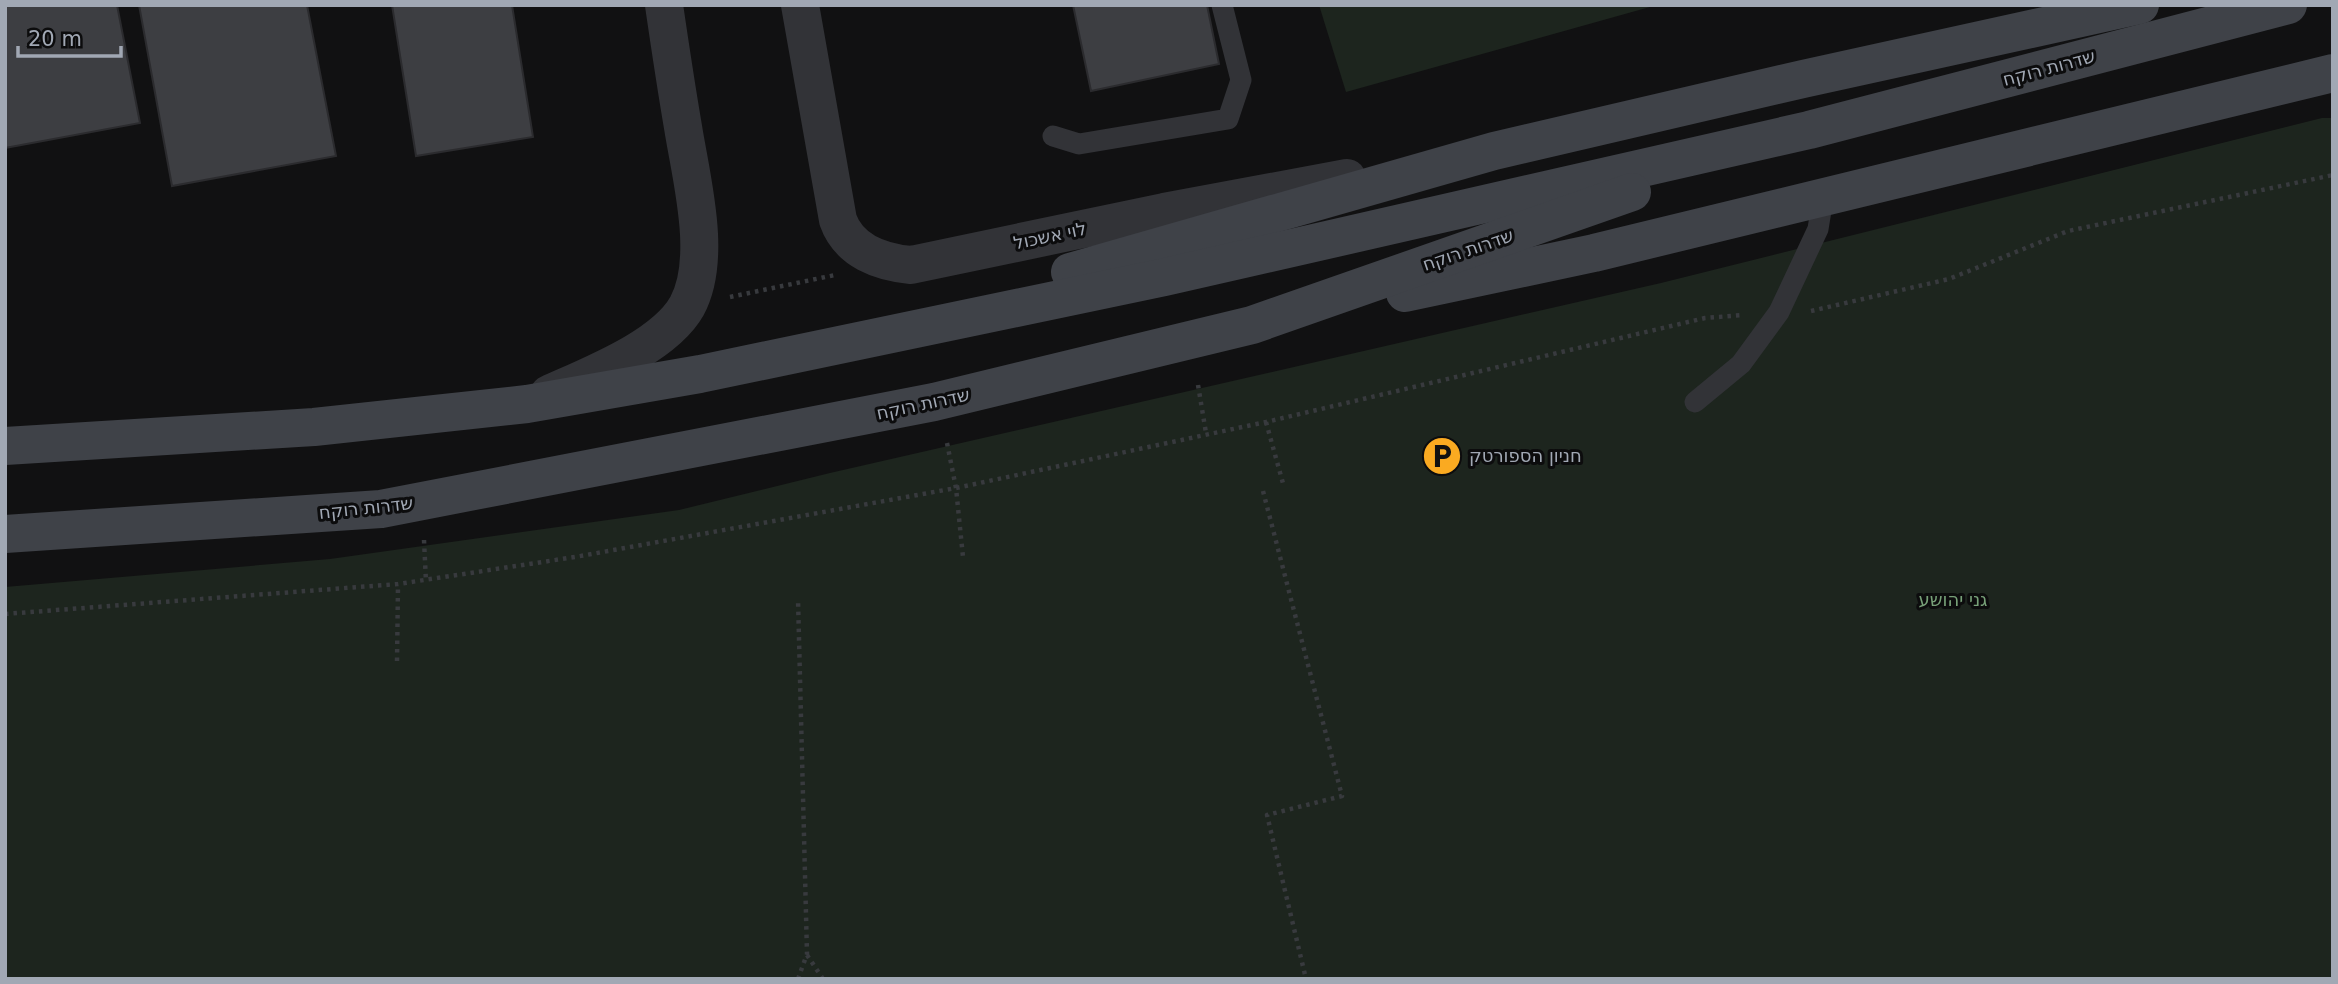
<svg xmlns="http://www.w3.org/2000/svg" width="2338" height="984" viewBox="0 0 2338 984" font-family="'DejaVu Sans','Noto Sans Hebrew',sans-serif">
<style>
.green{fill:#1d251e}
.building{fill:#3d3e42;stroke:#2b2b2e;stroke-width:2}
.lines{fill:none;stroke-linecap:round;stroke-linejoin:round}
.path{stroke:#383a3e;stroke-width:4.5;stroke-dasharray:3.5 5;stroke-linecap:butt}
.service{stroke:#323337;stroke-width:21}
.minor{stroke:#323337;stroke-width:38}
.secondary{stroke:#3f4248;stroke-width:38}
.labels{text-anchor:middle;stroke-width:6;stroke-linejoin:round;paint-order:stroke}
.street-label{font-size:18px;fill:#a1a8b4;stroke:#0c0c0d}
.poi-label{font-size:18px;fill:#a1a8b4;stroke:#0c0c0d;text-anchor:start}
.park-label{font-size:18px;fill:#77a078;stroke:#0c0c0d}
</style>
<rect width="100%" height="100%" fill="#111112"/>
<g class="green">
<path d="M1319 5H1657L1346 92Z"/>
<path d="M2322 118H2333V979H5V587L330 559 679 510 830 473 1661 283Z"/>
</g>
<g class="building">
<path d="M5 5H117L140 123 5 148Z"/>
<path d="M139 5H307L336 156 172 186Z"/>
<path d="M392 5H512L533 137 416 156Z"/>
<path d="M1073 5H1207L1219 64 1091 91Z"/>
</g>
<g class="lines">
<g class="path">
<path d="M730 297 835 275"/>
<path d="M1811 311 1949 279 2068 231 2333 175"/>
<path d="M1198 385 1206 433"/>
<path d="M1266 422 1284 487"/>
<path d="M947 443 956 488 963 557"/>
<path d="M1263 491 1342 796 1267 815 1306 979"/>
<path d="M424 540 426 582"/>
<path d="M5 614 398 584 575 557 956 488 1266 422 1705 318 1743 315"/>
<path d="M397 661 398 585"/>
<path d="M807 955 823 979"/>
<path d="M798 979 807 954 798 599"/>
</g>
<g class="service">
<path d="M1053 136 1079 144 1228 119 1241 80 1222 5"/>
<path d="M1695 402 1741 364 1779 312 1818 229 1823 198"/>
</g>
<g class="minor">
<path d="M800 5 838 220C849 251 880 262 911 265L1164 212 1347 178"/>
<path d="M549 394C591 375 664 347 687 306 713 258 691 178 683 127 676 86 670 46 664 5"/>
</g>
<g class="secondary">
<path d="M1070 272 1494 151 1803 79 2140 5"/>
<path d="M1405 293 1594 253 2333 73"/>
<path d="M5 446 314 427 527 404 700 374 1165 277 1809 130 2288 5"/>
<path d="M5 534 381 509 934 402 1252 325 1632 192"/>
</g>
</g>
<defs>
<g id="parking-disc" transform="scale(2.0125)"><circle r="9.5" fill="#faaa21" stroke="#0c0c0d"/><path d="M-3.5-5.5H1a3.5 3.5 0 0 1 0 7H-1V5.5H-3.5ZM-1-3.4V-.6H.8a1.4 1.4 0 0 0 0-2.8Z" fill="#111"/></g>
</defs>
<g fill-rule="evenodd">
<use href="#parking-disc" x="1442" y="456"/>
</g>
<g class="labels">
<g class="street-label">
<text transform="translate(2049 68) rotate(-15)" y="6">שדרות רוקח</text>
<text transform="translate(1050 236) rotate(-12)" y="6">לוי אשכול</text>
<text transform="translate(1468 250) rotate(-19)" y="6">שדרות רוקח</text>
<text transform="translate(923 404) rotate(-12)" y="6">שדרות רוקח</text>
<text transform="translate(366 508) rotate(-6)" y="6">שדרות רוקח</text>
</g>
<g class="poi-label">
<text x="1469" y="462">חניון הספורטק</text>
</g>
<g class="park-label">
<text x="1953" y="606">גני יהושע</text>
</g>
</g>
<rect width="2338" height="984" fill="none" stroke="#a1a8b4" stroke-width="14"/>
<path d="M18 46v10h103v-10" fill="none" stroke="#a1a8b4" stroke-width="3.5"/>
<text x="28" y="46" font-size="21" fill="#a1a8b4" stroke="#0c0c0d" stroke-width="5" paint-order="stroke">20 m</text>
</svg>
